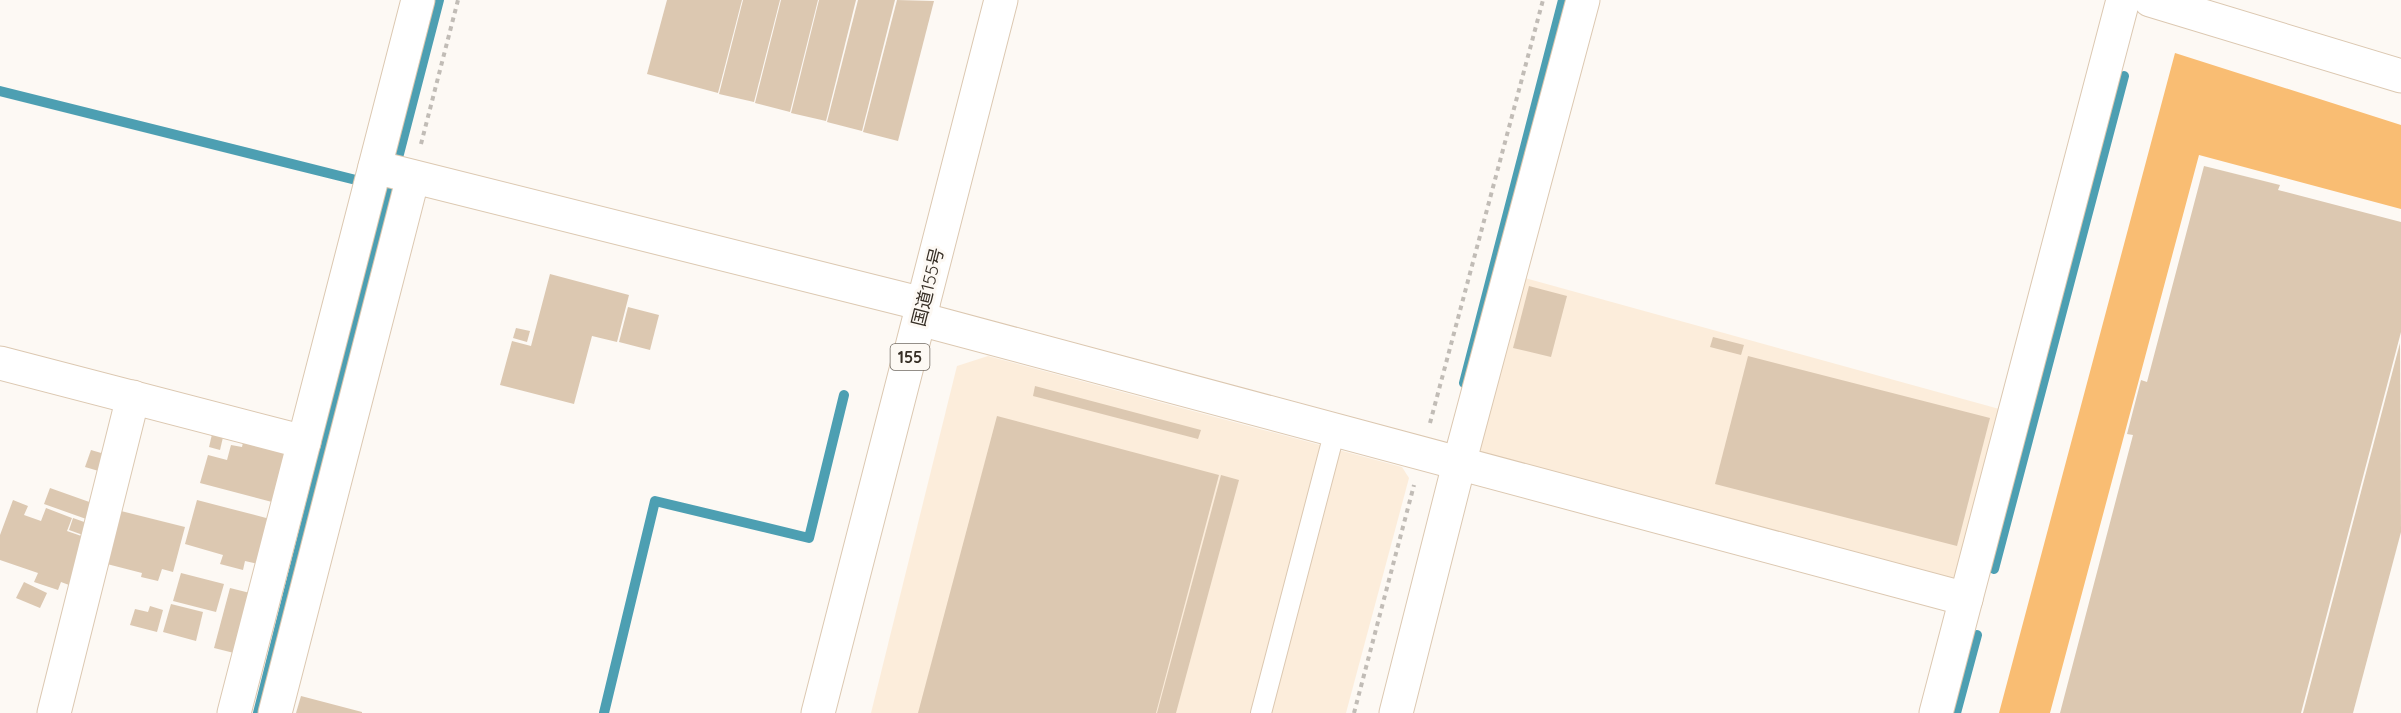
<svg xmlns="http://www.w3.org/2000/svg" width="2401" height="713" viewBox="0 0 2401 713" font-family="Quicksand,'Noto Sans JP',sans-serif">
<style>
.built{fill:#fceddb}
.forest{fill:#f9bd73}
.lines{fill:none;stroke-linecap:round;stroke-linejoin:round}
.stream{stroke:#4d9fb2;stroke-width:10}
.building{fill:#dcc8b1}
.service-casing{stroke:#dcc8b1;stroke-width:22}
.minor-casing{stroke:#dcc8b1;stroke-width:35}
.tertiary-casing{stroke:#dcc8b1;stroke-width:35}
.trunk-casing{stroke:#dcc8b1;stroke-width:35}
.path{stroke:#c1bcb6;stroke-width:4;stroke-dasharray:4.5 4.5;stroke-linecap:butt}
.service{stroke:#fff;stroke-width:20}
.minor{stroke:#fff;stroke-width:33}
.tertiary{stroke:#fff;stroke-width:33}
.trunk{stroke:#fff;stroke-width:33}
.labels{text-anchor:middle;stroke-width:6;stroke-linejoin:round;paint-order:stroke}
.shield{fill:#fdf9f4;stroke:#726b63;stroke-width:1.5}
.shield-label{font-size:16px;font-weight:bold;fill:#362e25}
.street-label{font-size:18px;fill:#362e25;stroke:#fdf9f4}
</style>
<rect width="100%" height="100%" fill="#fdf9f4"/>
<g class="built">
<path d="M1521 277 2003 410 1962 571 1953 578 1486 458 1477 445Z"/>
<path d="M988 356 1402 467 1409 478 1346 713H871L957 366Z"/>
</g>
<path class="forest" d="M2175 53 2401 125V209L2199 155 2050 713H1999Z"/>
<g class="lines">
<g class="stream">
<path d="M0 91 360 181"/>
<path d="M399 154 439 0"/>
<path d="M1464 383 1563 0"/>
<path d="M1994 569 2124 76"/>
<path d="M258 713 391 185"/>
<path d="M604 713 655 501 809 538 844 395"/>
<path d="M1956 713 1977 635"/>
</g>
</g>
<g class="building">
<path d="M667 0H742L718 93 647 74Z"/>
<path d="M743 0H780L754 102 719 94Z"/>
<path d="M781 0H818L790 112 755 103Z"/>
<path d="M819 0H856L826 121 791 113Z"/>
<path d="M858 0H895L862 131 827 122Z"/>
<path d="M897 0 934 1 898 141 863 132Z"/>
<path d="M2204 166 2280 185 2278 190 2401 222V332L2301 713H2060L2133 435 2127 434 2141 380 2147 382Z"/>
<path d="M550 274 629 295 617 342 592 336 574 404 500 385 512 341 531 346Z"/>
<path d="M1529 286 1567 296 1551 357 1513 348Z"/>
<path d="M628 307 659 315 650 350 619 342Z"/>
<path d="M516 328 530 331 527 342 513 338Z"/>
<path d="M1713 337 1744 345 1741 355 1710 347Z"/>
<path d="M2400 343 2401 532 2353 713H2303Z"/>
<path d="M1748 356 1990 418 1957 546 1715 484Z"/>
<path d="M1035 386 1201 430 1198 439 1033 396Z"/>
<path d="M997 416 1219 475 1156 713H918Z"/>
<path d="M213 430 224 433 220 450 209 447Z"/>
<path d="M244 438 286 450 272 502 200 483 208 455 227 460 231 445 242 447Z"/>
<path d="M91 450 108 455 102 472 85 467Z"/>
<path d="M1221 475 1239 480 1176 713H1157Z"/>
<path d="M50 488 95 504 89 520 44 504Z"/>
<path d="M13 500 28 506 24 515 41 521 46 508 72 518 67 531 87 538 69 585 61 582 58 590 34 582 38 573 0 560V535Z"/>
<path d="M197 500 270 519 258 564 245 561 243 570 220 564 223 555 185 544Z"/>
<path d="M121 511 185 527 173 572 162 569 158 581 141 577 142 573 107 564Z"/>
<path d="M73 518 87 523 83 535 69 530Z"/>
<path d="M181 573 224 584 216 612 173 601Z"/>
<path d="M24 582 47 593 40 608 16 598Z"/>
<path d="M230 588 250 593 234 653 214 648Z"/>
<path d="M171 604 203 612 196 641 163 632Z"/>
<path d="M150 606 163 610 157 632 130 625 135 609 148 612Z"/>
<path d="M301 696 362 712V713H296Z"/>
</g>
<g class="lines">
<g class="service-casing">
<path id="service" d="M1261 713 1335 430"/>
</g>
<g class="minor-casing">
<g id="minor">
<path d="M375 167 923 304"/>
<path d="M920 319 1966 599"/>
<path d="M0 363 304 442"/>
<path d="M54 713 133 397"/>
<path d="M234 713 418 0"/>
<path d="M275 713 413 177"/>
<path d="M1396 713 1459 464 1583 0"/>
<path d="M1936 713 2123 0"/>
</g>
</g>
<g class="tertiary-casing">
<path id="tertiary" d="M2150 0 2401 76"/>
</g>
<g class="trunk-casing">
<path id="trunk" d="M818 713 1001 0"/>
</g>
<g class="path">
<path d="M421 144 458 0"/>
<path d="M1430 423 1543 0"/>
<path d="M1354 713 1414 485"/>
</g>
<use href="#service" class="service"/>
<use href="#minor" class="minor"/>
<use href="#tertiary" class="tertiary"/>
<use href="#trunk" class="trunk"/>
</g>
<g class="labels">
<rect class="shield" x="890.5" y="344" width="39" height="26" rx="4.5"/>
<g class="shield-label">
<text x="910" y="363">155</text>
</g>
<g class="street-label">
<text transform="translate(928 287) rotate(-76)" y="6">国道155号</text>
</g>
</g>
</svg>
